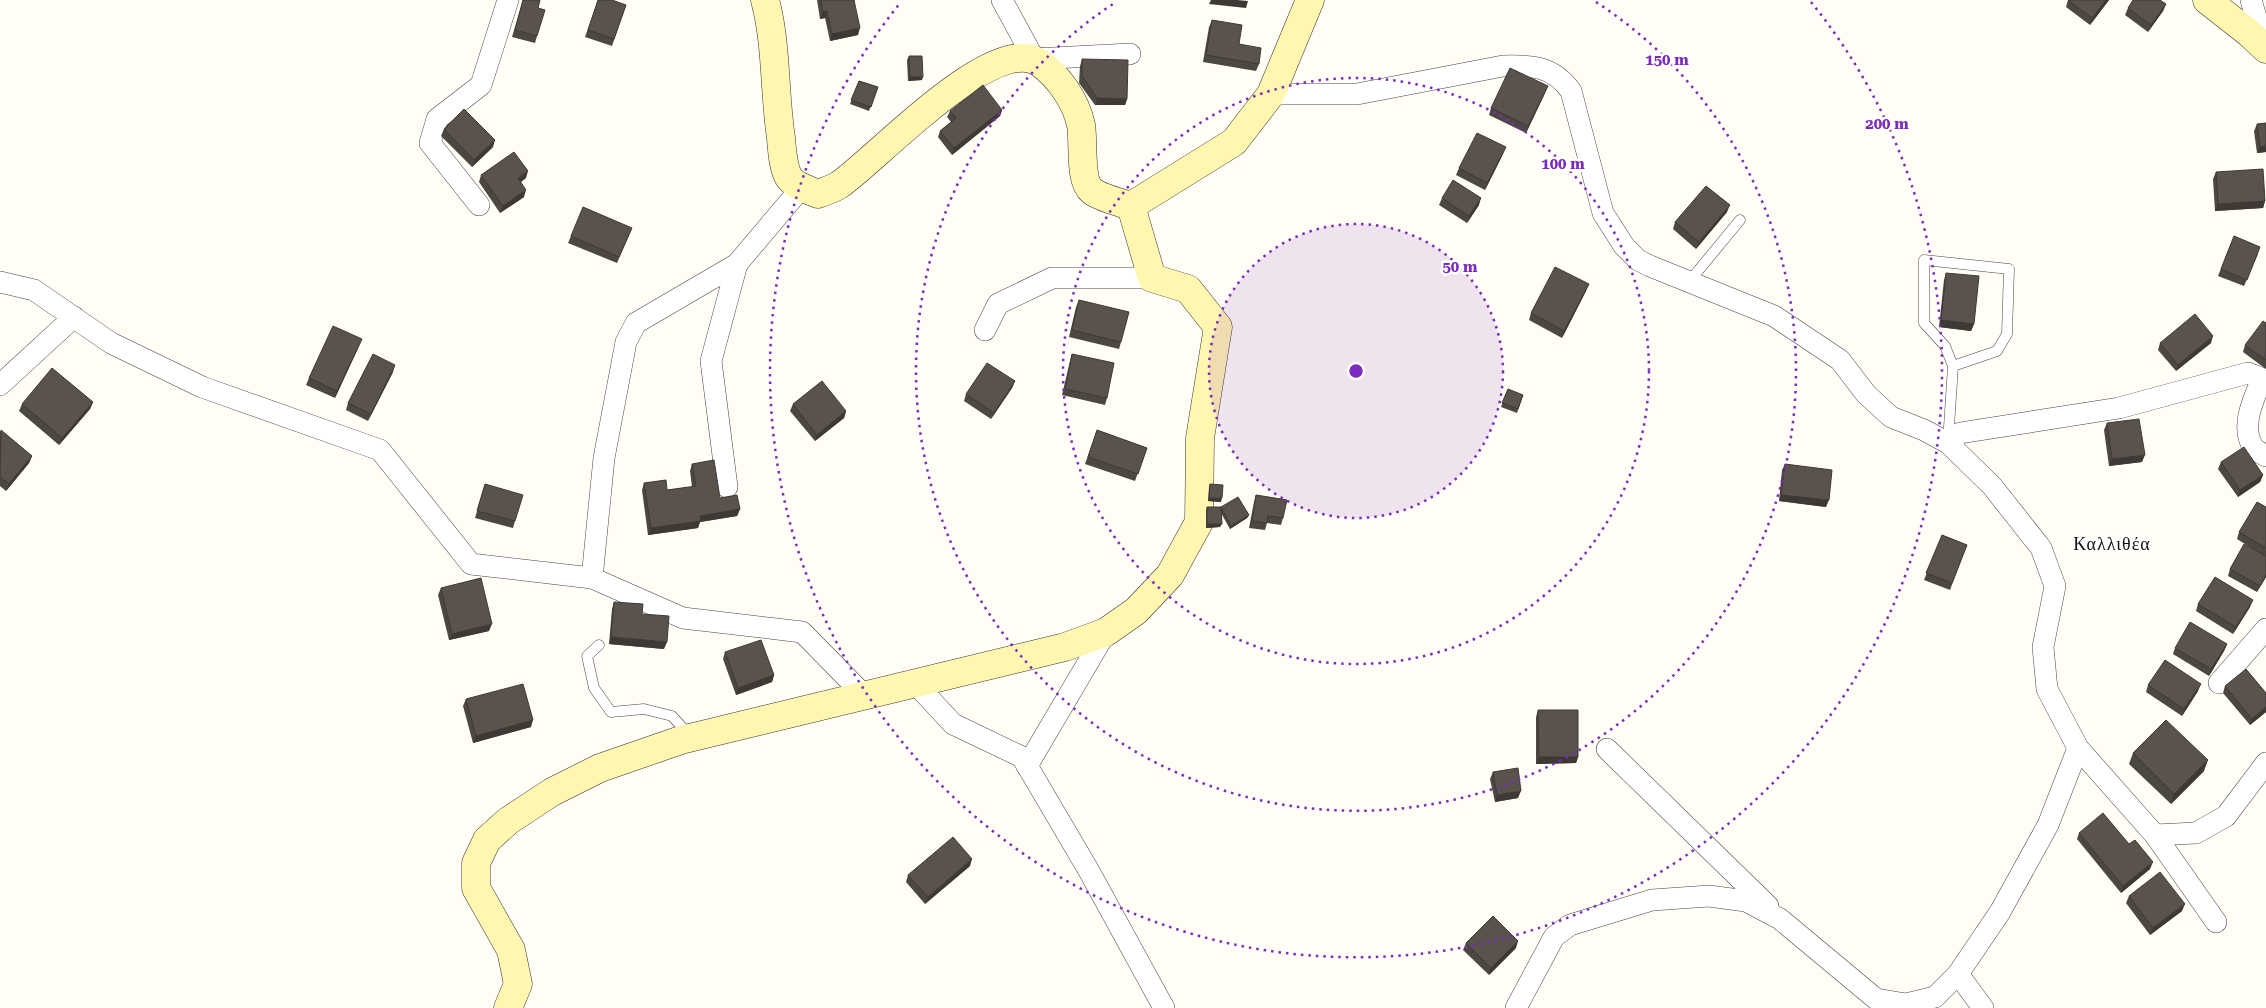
<svg xmlns="http://www.w3.org/2000/svg" width="2266" height="1008" viewBox="0 0 2266 1008" font-family="'Roboto Serif',serif">
<style>
.lines{fill:none;stroke-linecap:round;stroke-linejoin:round}
.lane-casing{stroke:#444;stroke-width:11}
.street-casing{stroke:#444;stroke-width:22}
.secondary-casing{stroke:#333;stroke-width:29}
.lane{stroke:#fff;stroke-width:10}
.street{stroke:#fff;stroke-width:21}
.secondary{stroke:#fff6b0;stroke-width:28}
.wall{fill:#4d4742}
.shaded-wall{fill:#3f3936}
.building{fill:#5a524d;stroke:#3f3936}
.ring{fill:none;stroke:#7b2cbf;stroke-width:2.5;stroke-dasharray:2.5 5}
.labels{text-anchor:middle;stroke-width:5;stroke-linejoin:round;paint-order:stroke}
.quarter-label{font-size:18px;letter-spacing:1px;fill:#111;stroke:#fff}
.centre{fill:#7b2cbf;stroke:#fff;stroke-width:2.5}
.ring-label{font-size:15px;text-anchor:middle;font-weight:bold;fill:#7b2cbf;stroke:#fff;stroke-width:5;stroke-linejoin:round;paint-order:stroke}
</style>
<rect width="100%" height="100%" fill="#fffdf5"/>
<g class="lines">
<g class="lane-casing">
<g id="lane">
<path d="M1688 283 1740 220"/>
<path d="M1948 442 1953 366 1997 351 2007 334 2009 269 1924 260V323L1945 346 1953 366"/>
<path d="M599 645 587 656 594 688 611 712 644 709 672 716 689 735"/>
</g>
</g>
<g class="street-casing">
<g id="street">
<path d="M1002 0 1034 59 1130 54"/>
<path d="M2251 0 2265 48"/>
<path d="M1271 94H1357L1503 66C1532 65 1553 66 1571 91L1603 213 1624 246 1638 260 1650 266 1774 316 1840 360 1866 394 1891 417 1924 430 1948 443 1992 486 2041 548 2055 586 2043 647 2047 689 2078 748 2155 835 2216 922"/>
<path d="M802 187 737 264 636 323 626 342 604 458 592 578 683 618 802 632 864 695"/>
<path d="M479 205 430 143 437 119 481 85 508 0"/>
<path d="M0 282 34 290 111 343 202 387 380 450 471 564 592 578"/>
<path d="M985 330 998 304 1052 278H1152"/>
<path d="M2262 379C2254 398 2240 426 2253 447 2256 450 2262 454 2266 456"/>
<path d="M0 385 74 317"/>
<path d="M1948 443 1960 433 2119 408 2248 373 2266 380"/>
<path d="M727 487 711 361 737 264"/>
<path d="M914 682 953 724 1022 757 1089 871 1164 1008"/>
<path d="M2219 683 2266 629"/>
<path d="M1607 749 1768 906"/>
<path d="M1027 766 1106 632"/>
<path d="M2155 835 2196 833 2226 816 2266 763"/>
<path d="M1958 974 1983 1008"/>
<path d="M1516 1008 1554 937 1570 925 1652 900 1709 896 1746 901 1780 919 1876 999 1906 1004 1935 997 1958 974 2000 912 2048 825 2078 748"/>
</g>
</g>
<g class="secondary-casing">
<g id="secondary">
<path d="M765 0C777 45 774 92 781 138 782 150 783 166 788 176 793 185 809 190 818 194 825 191 833 189 839 185 876 160 995 30 1040 63 1059 77 1076 101 1081 125 1084 141 1079 181 1092 191 1101 198 1119 202 1131 206"/>
<path d="M2207 0 2249 33 2266 49"/>
<path d="M1131 206 1234 142 1271 94 1310 0"/>
<path d="M508 1008 518 984 511 950 476 888V863L487 840 508 821 552 792 600 768 681 740 1065 647 1106 632 1136 611 1170 575 1199 522 1200 438 1218 327 1188 289 1152 278 1131 206"/>
</g>
</g>
<use href="#lane" class="lane"/>
<use href="#street" class="street"/>
<use href="#secondary" class="secondary"/>
</g>
<g class="wall">
<path d="M523 0H540L538 8 537 36 535 43 512 37Z"/>
<path d="M598 0 626 5 612 46 585 37Z"/>
<path d="M817 0H854L858 35 830 41 825 18 820 19Z"/>
<path d="M2068 0H2109L2090 25 2066 7Z"/>
<path d="M2166 4 2163 11 2148 32 2125 15 2128 8Z"/>
<path d="M1212 20 1239 44 1259 64 1256 71 1203 62 1209 27Z"/>
<path d="M909 56 922 80 908 81 907 60Z"/>
<path d="M1082 59 1127 99 1125 105H1095L1079 83 1080 66Z"/>
<path d="M859 81 878 87 869 111 850 104Z"/>
<path d="M1545 93 1526 133 1489 115 1491 108Z"/>
<path d="M1002 110 1000 116 952 155 938 137 940 131 951 122 947 117 950 111Z"/>
<path d="M2257 124 2266 152 2257 153 2254 131Z"/>
<path d="M444 129 493 147 472 167 441 136Z"/>
<path d="M1503 154 1485 190 1456 175 1459 168Z"/>
<path d="M2216 172 2265 201 2263 208 2215 211 2213 179Z"/>
<path d="M481 175 526 178 521 182 524 197 500 213 479 182Z"/>
<path d="M1442 198 1479 205 1467 223 1439 205Z"/>
<path d="M1727 212 1696 249 1673 229 1675 222Z"/>
<path d="M629 235 617 263 568 243 571 236Z"/>
<path d="M2234 236 2258 254 2244 286 2218 276Z"/>
<path d="M1946 273 1974 324 1971 331 1939 327 1944 280Z"/>
<path d="M1586 291 1562 338 1529 320 1531 313Z"/>
<path d="M1079 300 1121 342 1119 349 1069 337 1076 307Z"/>
<path d="M2266 323V369L2243 352 2245 345Z"/>
<path d="M2160 343H2211L2176 371 2158 350Z"/>
<path d="M359 346 335 398 306 385 309 378Z"/>
<path d="M1072 354 1107 398 1105 405 1062 395 1070 361Z"/>
<path d="M393 372 368 421 346 410 348 403Z"/>
<path d="M1015 381 1012 388 991 419 964 401 966 394Z"/>
<path d="M1508 389 1523 395 1517 413 1501 407Z"/>
<path d="M93 402 90 409 59 445 19 411 22 404Z"/>
<path d="M793 404 846 411 844 418 815 441 790 411Z"/>
<path d="M2107 423 2142 462 2109 466 2104 430Z"/>
<path d="M1097 430 1147 448 1135 481 1085 464Z"/>
<path d="M0 431 32 456 29 463 6 491 0 486Z"/>
<path d="M2221 462 2263 475 2260 482 2238 497 2218 469Z"/>
<path d="M692 464 720 498 740 509 737 516 700 522 698 528 648 535 642 490 644 483 667 490 692 487 690 471Z"/>
<path d="M1785 464 1826 507 1779 501 1782 470Z"/>
<path d="M485 484 515 521 513 528 475 518Z"/>
<path d="M1210 484 1221 502 1208 501 1209 487Z"/>
<path d="M1256 495 1283 518 1281 525 1267 523 1265 530 1249 528 1254 502Z"/>
<path d="M1207 507H1221L1249 515 1247 518 1230 529 1221 513 1220 527 1206 528V510Z"/>
<path d="M2266 507V577L2257 592 2228 576 2230 569 2253 549 2237 539 2239 532Z"/>
<path d="M1942 535 1967 545 1950 590 1924 580Z"/>
<path d="M441 588 489 631 449 640 438 595Z"/>
<path d="M614 602 664 649 609 644 612 609Z"/>
<path d="M2198 604 2250 607 2233 634 2196 611Z"/>
<path d="M2227 644 2224 651 2209 676 2173 654 2175 648Z"/>
<path d="M725 652 774 675 772 682 736 695 723 659Z"/>
<path d="M2148 685 2198 691 2182 716 2146 692Z"/>
<path d="M2225 686 2266 693V712L2250 725 2223 693Z"/>
<path d="M466 699 531 727 473 743 463 706Z"/>
<path d="M1538 710 1578 757 1576 763 1536 764V717Z"/>
<path d="M2133 753 2204 771 2171 804 2129 764Z"/>
<path d="M1493 772 1518 798 1495 802 1490 779Z"/>
<path d="M2079 833 2129 844 2150 869 2121 893 2077 839Z"/>
<path d="M970 866 925 904 906 882 908 875Z"/>
<path d="M2129 896 2182 911 2150 935 2126 903Z"/>
<path d="M1466 943 1516 948 1489 975 1463 950Z"/>
</g>
<g class="shaded-wall">
<path d="M1211 0H1237L1248 1 1246 8 1209 4Z"/>
<path d="M2106 0H2109L2090 25 2092 18Z"/>
<path d="M2166 4 2163 11 2148 32 2151 25Z"/>
<path d="M827 11 825 18 820 19 823 12Z"/>
<path d="M860 28 858 35 830 41 832 34Z"/>
<path d="M910 77H923L922 80 908 81Z"/>
<path d="M1548 86 1545 93 1526 133 1528 126Z"/>
<path d="M1097 98 1127 99 1125 105H1095Z"/>
<path d="M1002 110 1000 116 952 155 954 148Z"/>
<path d="M495 140 493 147 472 167 474 160Z"/>
<path d="M2266 146V152L2257 153 2260 147Z"/>
<path d="M1506 147 1503 154 1485 190 1487 183Z"/>
<path d="M528 171 526 178 516 185 518 178Z"/>
<path d="M526 190 524 197 500 213 503 206Z"/>
<path d="M1481 198 1479 205 1467 223 1469 216Z"/>
<path d="M2265 201 2263 208 2215 211 2218 204Z"/>
<path d="M1730 205 1727 212 1696 249 1699 242Z"/>
<path d="M1589 284 1586 291 1562 338 1564 331Z"/>
<path d="M1941 320 1974 324 1971 331 1939 327Z"/>
<path d="M2213 336 2211 343 2176 371 2178 365Z"/>
<path d="M362 339 359 346 335 398 337 391Z"/>
<path d="M395 365 393 372 368 421 371 414Z"/>
<path d="M1015 381 1012 388 991 419 994 413Z"/>
<path d="M93 402 90 409 59 445 62 438Z"/>
<path d="M846 411 844 418 815 441 817 435Z"/>
<path d="M2145 455 2142 462 2109 466 2112 459Z"/>
<path d="M32 456 29 463 6 491 9 484Z"/>
<path d="M2263 475 2260 482 2238 497 2240 490Z"/>
<path d="M1781 495 1829 500 1826 507 1779 501Z"/>
<path d="M1209 498H1222L1221 502 1208 501Z"/>
<path d="M740 509 737 516 700 522 698 528 648 535 651 528 700 516Z"/>
<path d="M1249 515 1247 518 1230 529 1231 526Z"/>
<path d="M1207 524H1222L1220 527 1206 528Z"/>
<path d="M2266 575V577L2257 592 2260 586Z"/>
<path d="M2253 600 2250 607 2233 634 2236 627Z"/>
<path d="M492 624 489 631 449 640 452 634Z"/>
<path d="M611 637 667 642 664 649 609 644Z"/>
<path d="M2227 644 2224 651 2209 676 2211 669Z"/>
<path d="M774 675 772 682 736 695 738 688Z"/>
<path d="M2201 684 2198 691 2182 716 2184 709Z"/>
<path d="M2266 707V712L2250 725 2252 719Z"/>
<path d="M533 720 531 727 473 743 476 736Z"/>
<path d="M1539 757H1578L1576 763 1536 764Z"/>
<path d="M2208 760 2204 771 2171 804 2174 794Z"/>
<path d="M1521 791 1518 798 1495 802 1497 795Z"/>
<path d="M972 859 970 866 925 904 928 897Z"/>
<path d="M2153 862 2150 869 2121 893 2123 886Z"/>
<path d="M2185 904 2182 911 2150 935 2153 928Z"/>
<path d="M1518 941 1516 948 1489 975 1491 968Z"/>
</g>
<g class="building">
<path d="M523 0H540L538 8 545 10 537 36 515 30Z"/>
<path d="M598 0H612L626 5 614 39 588 30Z"/>
<path d="M821 0H854L860 28 832 34 827 11 823 12Z"/>
<path d="M2068 0H2106L2092 18Z"/>
<path d="M2133 0H2160L2166 4 2151 25 2128 8Z"/>
<path d="M1212 20 1242 25 1239 44 1261 48 1259 64 1206 55Z"/>
<path d="M909 56H922L923 77H910Z"/>
<path d="M1082 59 1128 60 1127 99 1097 98 1082 76Z"/>
<path d="M1510 68 1548 86 1528 126 1491 108Z"/>
<path d="M859 81 878 87 871 107 851 100Z"/>
<path d="M983 85 1002 110 954 148 940 131 956 118 950 111Z"/>
<path d="M464 109 495 140 474 160 444 129Z"/>
<path d="M2266 123V146L2260 147 2257 124Z"/>
<path d="M1477 133 1506 147 1487 183 1459 168Z"/>
<path d="M514 152 528 171 518 178 526 190 503 206 481 175Z"/>
<path d="M2263 169 2265 201 2218 204 2216 172Z"/>
<path d="M1453 180 1481 198 1469 216 1442 198Z"/>
<path d="M1706 186 1730 205 1699 242 1675 222Z"/>
<path d="M583 207 632 228 619 257 571 236Z"/>
<path d="M2234 236 2260 247 2247 280 2221 269Z"/>
<path d="M1555 267 1589 284 1564 331 1531 313Z"/>
<path d="M1946 273 1979 276 1974 324 1941 320Z"/>
<path d="M1079 300 1129 312 1121 342 1072 330Z"/>
<path d="M2195 314 2213 336 2178 365 2160 343Z"/>
<path d="M2263 321 2266 323V360L2245 345Z"/>
<path d="M333 326 362 339 337 391 309 378Z"/>
<path d="M373 354 395 365 371 414 348 403Z"/>
<path d="M1072 354 1114 363 1107 398 1065 389Z"/>
<path d="M987 363 1015 381 994 413 966 394Z"/>
<path d="M52 368 93 402 62 438 22 404Z"/>
<path d="M822 381 846 411 817 435 793 404Z"/>
<path d="M1508 389 1523 395 1518 409 1502 403Z"/>
<path d="M2139 419 2145 455 2112 459 2107 423Z"/>
<path d="M1 430 32 456 9 484 0 477Z"/>
<path d="M1097 430 1147 448 1138 474 1088 457Z"/>
<path d="M2244 447 2263 475 2240 490 2221 462Z"/>
<path d="M714 460 720 498 737 495 740 509 700 516 701 521 651 528 644 483 666 480 667 490 696 486 692 464Z"/>
<path d="M1785 464 1832 470 1829 500 1781 495Z"/>
<path d="M485 484 523 495 515 521 477 511Z"/>
<path d="M1210 484 1223 485 1222 498H1209Z"/>
<path d="M1256 495 1287 500 1283 518 1268 516 1267 523 1252 521Z"/>
<path d="M1238 497 1249 515 1231 526 1221 507Z"/>
<path d="M2257 502 2266 507V548L2239 532Z"/>
<path d="M1207 507H1221L1222 524H1207Z"/>
<path d="M1942 535 1967 545 1952 583 1926 573Z"/>
<path d="M2244 544 2266 556V575L2260 586 2230 569Z"/>
<path d="M2215 577 2253 600 2236 627 2198 604Z"/>
<path d="M481 578 492 624 452 634 441 588Z"/>
<path d="M614 602 643 604 642 614 669 616 667 642 611 637Z"/>
<path d="M2190 622 2227 644 2211 669 2175 648Z"/>
<path d="M761 640 774 675 738 688 725 652Z"/>
<path d="M2165 660 2201 684 2184 709 2148 685Z"/>
<path d="M2246 669 2266 693V707L2252 719 2225 686Z"/>
<path d="M523 684 533 720 476 736 466 699Z"/>
<path d="M1538 710H1578V757H1539Z"/>
<path d="M2166 720 2208 760 2174 794 2133 753Z"/>
<path d="M1518 768 1521 791 1497 795 1493 772Z"/>
<path d="M2103 813 2129 844 2135 840 2153 862 2123 886 2079 833Z"/>
<path d="M953 837 972 859 928 897 908 875Z"/>
<path d="M2160 872 2185 904 2153 928 2129 896Z"/>
<path d="M1493 916 1518 941 1491 968 1466 943Z"/>
</g>
<circle cx="1356" cy="371" r="147" fill="#7b2cbf" fill-opacity=".12"/>
<g class="ring">
<circle cx="1356" cy="371" r="147"/>
<circle cx="1356" cy="371" r="293"/>
<path d="M1596 2A440 440 0 1 1 1116 2"/>
<path d="M1811 2A586 586 0 1 1 901 2"/>
</g>
<g class="labels">
<g class="quarter-label">
<text x="2112" y="550">Καλλιθέα</text>
</g>
</g>
<circle cx="1356" cy="371" r="8" class="centre"/>
<g class="ring-label">
<text x="1667" y="65">150 m</text>
<text x="1887" y="129">200 m</text>
<text x="1563" y="169">100 m</text>
<text x="1460" y="272">50 m</text>
</g>
</svg>
